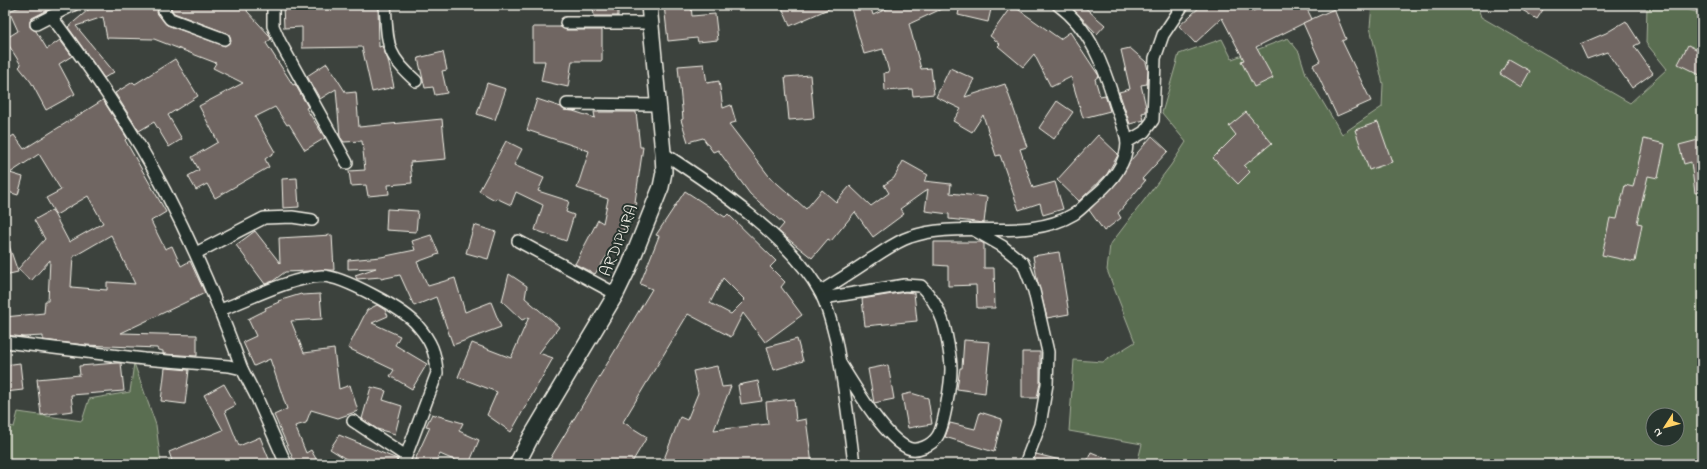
<svg xmlns="http://www.w3.org/2000/svg" width="1707" height="469" viewBox="0 0 1707 469" font-family="'Indie Flower',sans-serif">
<style>
.green{fill:#5a6e51;stroke:#a7b09c;fill-rule:evenodd}
.building{fill:#6f6662;stroke:#f4f1e8;fill-rule:evenodd}
.lines{fill:none;stroke-linecap:round;stroke-linejoin:round}
.street-casing{stroke:#f4f1e8;stroke-width:14}
.secondary-casing{stroke:#f4f1e8;stroke-width:18}
.street{stroke:#26332d;stroke-width:11}
.secondary{stroke:#26332d;stroke-width:15}
.labels{text-anchor:middle;stroke-width:4;stroke-linejoin:round;paint-order:stroke}
.street-label{font-size:17px;fill:#f4f1e8;stroke:#26332d}
</style>
<rect width="100%" height="100%" fill="#3c423d"/>
<filter id="ink" filterUnits="userSpaceOnUse"><feTurbulence type="fractalNoise" baseFrequency=".025" numOctaves="2"/><feDisplacementMap in="SourceGraphic" scale="8" xChannelSelector="R" yChannelSelector="G"/><feConvolveMatrix kernelMatrix="1 2 1 2 8 2 1 2 1" color-interpolation-filters="sRGB"/></filter>
<g filter="url(#ink)">
<g class="green">
<path d="M1372 5H1477L1481 17 1630 103 1667 69 1646 43 1647 5H1674L1702 14V464H1137L1142 444 1069 431 1074 360 1103 362 1135 342 1107 270 1110 245 1171 165 1186 142 1162 113 1179 54 1222 39 1232 59 1288 38 1299 52 1306 74 1342 134 1382 107 1383 84 1370 27ZM1653 415H1677V439H1653Z"/>
<path d="M134 363 156 425 161 464H5V425L14 427 18 412 82 421 89 399 130 392Z"/>
</g>
<g class="building">
<path d="M25 5H58L32 18 30 21V27L36 31 47 49 60 40 72 56 59 64 75 94 46 110 31 82 19 67 21 65 5 39 18 31 9 11Z"/>
<path d="M94 5H158L157 13 167 25 225 46 231 41 229 34 174 13 171 9 172 5H249L247 11 269 35 271 39 266 43 293 85 295 84 308 107 306 108 325 138 305 150 289 124 287 125 275 107 255 117 275 152 265 159 269 167 215 198 207 184 196 190 188 176 199 170 192 157 218 142 199 106 243 83 213 68 216 63 154 39 107 38 103 17 76 26 114 72 104 78 68 27Z"/>
<path d="M283 5H378L379 47 382 46 388 60 394 87 372 92 362 47 302 48V27L284 28Z"/>
<path d="M593 5H618V16H594Z"/>
<path d="M664 5H691L692 16 715 14 718 40 698 42 697 38 668 41Z"/>
<path d="M781 5H837L790 26Z"/>
<path d="M850 5H870L873 15 895 5H950L909 24 921 69 931 68 934 94 913 96 912 89 885 91 884 73 889 72 883 49 864 54Z"/>
<path d="M960 5H992L988 22 958 15Z"/>
<path d="M1012 5 1060 39 1070 32 1099 76 1095 79 1100 96 1105 95 1110 111 1083 118 1071 77 1051 87 1034 54 1023 67 998 46 1000 44 990 36Z"/>
<path d="M1069 5H1082L1105 25 1097 34Z"/>
<path d="M1202 5H1245L1251 12 1265 5H1305L1312 19 1256 47 1273 78 1254 87 1241 61 1244 60 1222 18 1195 43 1179 26Z"/>
<path d="M1514 5H1546L1537 19Z"/>
<path d="M1334 9 1346 39 1342 41 1371 101 1337 116 1313 65 1320 61 1303 23Z"/>
<path d="M1626 21 1640 43 1634 46 1653 73 1632 88 1607 52 1587 59 1580 44 1606 33Z"/>
<path d="M533 27H561L566 30H602V61H572L568 87 541 81 545 61H533Z"/>
<path d="M1688 45 1702 52V76L1678 64Z"/>
<path d="M1130 48 1146 62 1148 70 1147 84 1141 85 1146 107V112L1142 113 1144 120 1130 124 1119 92 1130 89 1121 50Z"/>
<path d="M443 52 447 70 442 71 447 93 435 95 433 87 425 88 418 58Z"/>
<path d="M175 59 198 96 168 115 182 139 169 147 154 122 139 131 115 93 133 82 135 84Z"/>
<path d="M1509 59 1530 71 1521 87 1500 74Z"/>
<path d="M327 63 346 93 356 92 359 127 442 119 446 159 410 162 412 183 388 185 389 194 368 196 366 185 351 186 349 171 365 170 362 141 344 142 340 137 336 89 320 99 307 76Z"/>
<path d="M704 64 707 83 719 81 723 108 731 105 736 122 729 124 769 176 806 209 822 190 836 202 850 186 871 206 889 193 884 185 894 178 903 161 928 175 924 181 951 184 950 193 987 197 984 223 949 219V214L925 211 928 189 900 209 904 214 873 237 855 212 831 241 828 239 812 258 778 231 784 224 750 194 718 150 713 152 703 138 688 142 681 120 683 119 678 66Z"/>
<path d="M950 68 974 79 965 97 1005 84 1027 147 1020 149 1033 188 1055 182 1063 209 1043 215 1040 203 1019 210 1000 155 996 156 983 115 972 132 953 121 961 109 936 97Z"/>
<path d="M810 75 814 118 789 120 785 77Z"/>
<path d="M487 83 506 89 495 120 477 114Z"/>
<path d="M537 99 561 107 564 110 573 111 595 118 594 112H636L640 147H643L635 202 637 203 622 233 595 274 575 264 598 220 603 223 608 199 577 188 589 151 527 130Z"/>
<path d="M103 100 127 138 125 140 166 212 151 221 165 249 172 246 181 266 190 261 205 293 121 333 197 335V356L163 354V351L158 350 157 348 85 345 43 340V336L24 337 5 335V317L44 313 45 301H48L50 260 31 281 18 269 45 239 34 220 52 210 69 242 103 223 88 196 56 215 46 198 61 190 39 154 10 173 23 177 18 195 5 191V141L14 135 24 149ZM111 235 135 284 107 282V290L71 287 73 257Z"/>
<path d="M1057 101 1073 112 1054 139 1039 128Z"/>
<path d="M1246 112 1272 143 1244 166 1250 172 1238 184 1213 158 1236 135 1229 126Z"/>
<path d="M1378 122 1392 162 1369 170 1355 130Z"/>
<path d="M1098 135 1118 154V155L1107 174 1079 201 1057 180Z"/>
<path d="M1152 136 1168 151 1142 179 1145 181 1118 213 1121 218 1104 231 1089 210 1118 182 1131 160Z"/>
<path d="M1644 139 1665 144 1658 178 1648 176 1637 223 1642 224 1635 262 1602 255 1610 218 1617 219 1625 185 1633 187Z"/>
<path d="M1702 139V192L1695 193 1691 162 1684 164 1679 145Z"/>
<path d="M506 141 522 149 514 165 544 178 538 191 569 201 566 212 574 215 566 241 535 230 543 205 516 192 511 205 496 198 495 200 479 191Z"/>
<path d="M297 178 299 207 283 208 282 179Z"/>
<path d="M685 191 725 217 728 214 776 261 770 267 785 282 781 287 802 315 765 342 743 313 731 337 688 314 623 422 647 437 631 464H547L652 289 640 284 659 236 656 235ZM723 278 745 300 731 314 710 303Z"/>
<path d="M387 209 418 211 416 232 386 230Z"/>
<path d="M474 225 496 232 488 259 466 253Z"/>
<path d="M255 231 280 263 279 238 332 235 334 270 285 272 273 281 265 284 236 245Z"/>
<path d="M431 235 439 254 417 262 428 286 455 278 465 312 491 302 501 327 453 345 436 297 414 306 400 275 381 279V277L357 279 355 275 376 268 348 269V260L381 257 415 250 412 241Z"/>
<path d="M5 240H7L18 272 5 275Z"/>
<path d="M934 242H981L984 244V268H994L995 308H977L976 285 948 286V266L934 265Z"/>
<path d="M1059 252 1069 314 1047 318 1037 279 1033 256Z"/>
<path d="M509 274 527 286 525 298 559 327 539 353 553 358 511 432 487 415 497 392 458 377 472 343 511 358 529 317 522 320 502 301Z"/>
<path d="M905 292 914 293 917 321 865 326 862 299Z"/>
<path d="M301 294 302 295 320 294 322 319 291 321 304 353 334 349 339 389 350 385 358 411 338 418 311 410 306 423 295 426 306 453 311 450 319 464H293L294 461 274 415 287 409 270 359 254 366 243 342 256 336 248 319 266 310 265 308 279 302 278 301Z"/>
<path d="M377 305 385 310 388 316 372 323 400 336 395 345 427 364 412 389 390 376 394 370 348 348 367 310Z"/>
<path d="M797 339 803 361 774 370 767 347Z"/>
<path d="M964 340 990 342 985 393 957 389 960 368H962Z"/>
<path d="M1022 352H1040V383L1037 398H1022Z"/>
<path d="M20 363 23 390 5 392V365Z"/>
<path d="M117 363H121L124 391 71 395 73 411 41 415 37 379 80 375 79 366Z"/>
<path d="M888 365 894 399 874 403 868 369Z"/>
<path d="M717 366 722 387 731 386 714 430 768 424 766 402 794 399 796 421 806 419 812 464H677L664 459 680 417 687 420 698 393 693 371Z"/>
<path d="M165 368 189 370 185 404 161 401Z"/>
<path d="M758 381 762 401 741 404 738 385Z"/>
<path d="M224 384 236 405 225 411 239 446 260 437 271 464H173L169 452 223 430 204 395Z"/>
<path d="M371 387 386 391 383 400 402 406 395 434 377 429 362 419Z"/>
<path d="M911 393 928 398 932 424 908 428 902 395Z"/>
<path d="M980 412 1002 419 994 452 945 437 950 423 975 429Z"/>
<path d="M432 414 463 423 459 431 479 440 469 464H463L440 454 435 464H413L430 427 426 426Z"/>
<path d="M339 435 397 459 396 464H354L330 449Z"/>
<path d="M1091 452 1120 464H1086Z"/>
<path d="M1036 454 1060 460 1059 464H1032Z"/>
</g>
<g class="lines">
<g class="street-casing">
<g id="street">
<path d="M165 5 164 11 170 19 224 39"/>
<path d="M273 5V26L280 42 347 163"/>
<path d="M385 5C388 44 385 54 416 81"/>
<path d="M51 16C93 72 133 129 165 191 195 249 220 308 242 369"/>
<path d="M566 23H650"/>
<path d="M36 24 73 5"/>
<path d="M567 104 658 105"/>
<path d="M1127 142 1144 132 1153 120 1155 58 1163 35 1183 5"/>
<path d="M663 153C714 186 791 238 820 292 828 307 832 325 836 341 844 382 849 423 854 464"/>
<path d="M974 230 1002 246 1023 263 1034 291 1048 352 1047 384 1040 425 1025 464"/>
<path d="M518 241 616 294"/>
<path d="M196 253 264 218 292 217 312 220"/>
<path d="M820 292C837 281 854 271 871 259 884 251 897 241 910 237 961 219 1026 243 1074 214 1082 209 1089 200 1097 194 1111 182 1127 163 1127 143 1126 131 1119 115 1115 103 1104 67 1090 28 1058 5"/>
<path d="M823 298 905 285 921 286C931 296 937 305 942 319 946 329 951 358 951 369 951 382 944 428 937 437 932 445 917 452 908 448 884 437 854 385 840 363"/>
<path d="M220 310C250 299 289 278 322 276 342 276 406 310 418 326 431 341 436 353 437 373L403 464"/>
<path d="M5 342 144 359 229 366 242 369 257 398 286 464"/>
<path d="M353 421 406 456"/>
</g>
</g>
<g class="secondary-casing">
<path id="secondary" d="M517 464 532 435 616 294 629 267 661 187 664 172 663 153 649 5"/>
</g>
<use href="#street" class="street"/>
<use href="#secondary" class="secondary"/>
</g>
</g>
<g class="labels">
<g class="street-label">
<text transform="translate(618 240) rotate(-68)" y="6">ARDIPURA</text>
</g>
</g>
<rect width="1707" height="469" fill="none" stroke="#26332d" stroke-width="20"/>
<rect x="10" y="10" width="1687" height="449" fill="none" stroke="#f4f1e8" stroke-width="1.5" filter="url(#ink)"/>
<g transform="translate(1665 427) rotate(234)"><circle r="19" fill="#26332d" stroke="#787f78"/>
<path d="M0-3L7 15L0 10L-7 15Z" fill="#ffd166"/>
<text y="-6" font-size="11" font-weight="bold" text-anchor="middle" fill="#f4f1e8">N</text>
</g>
</svg>
